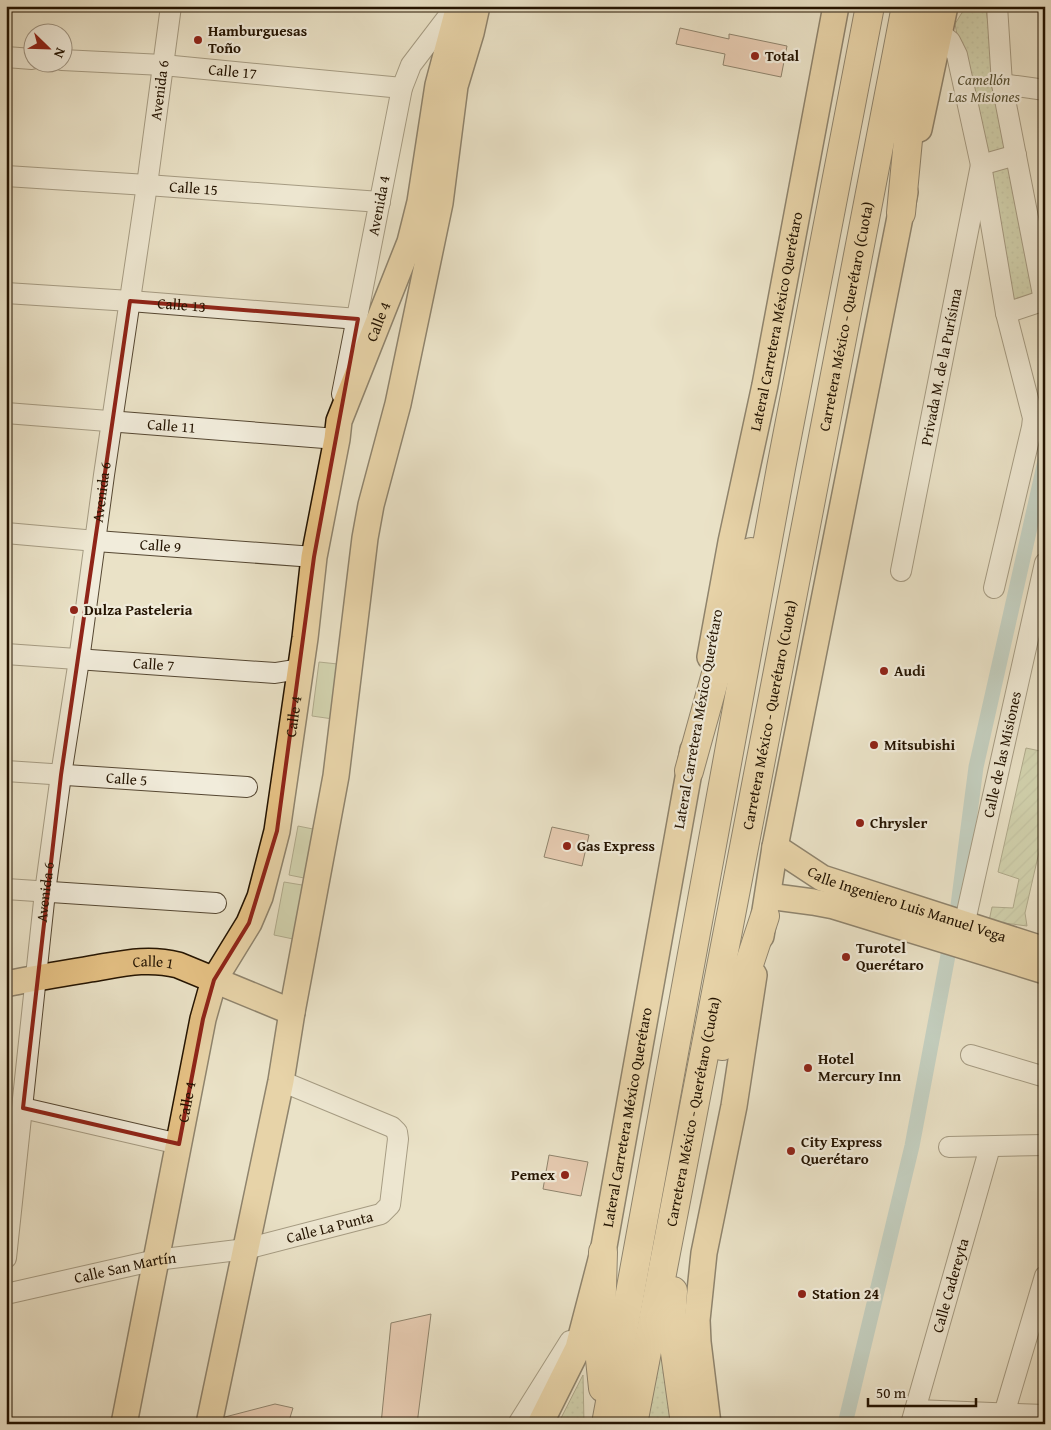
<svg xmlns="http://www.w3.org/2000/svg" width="1051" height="1430" viewBox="0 0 1051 1430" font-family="'Gentium Book Plus',serif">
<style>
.grass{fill:url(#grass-dots);stroke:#6e6b4a}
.garden{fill:url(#garden-furrows);stroke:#6e6b4a}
.pitch{fill:#b8c395;stroke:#6e6b4a}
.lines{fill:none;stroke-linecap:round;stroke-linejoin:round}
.canal{stroke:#9abcbd;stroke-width:15}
.building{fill:#e5b19a;stroke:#231300}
.major-tunnel{stroke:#ccc3a9;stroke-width:25;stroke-dasharray:25 12;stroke-linecap:butt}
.minor-casing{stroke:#554732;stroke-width:22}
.major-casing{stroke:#231300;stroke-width:28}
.highway-casing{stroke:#231300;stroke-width:30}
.minor{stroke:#f1ecdb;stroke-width:20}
.major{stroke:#e5c184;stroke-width:25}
.highway{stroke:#e5c184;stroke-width:28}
.marked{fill:none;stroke:#8f2418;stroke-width:4;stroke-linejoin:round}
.poi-dot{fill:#8f2418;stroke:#f1ecdb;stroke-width:2}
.labels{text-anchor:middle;stroke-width:4.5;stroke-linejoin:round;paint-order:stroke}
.poi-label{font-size:15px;font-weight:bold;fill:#231300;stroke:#f1ecdb;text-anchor:start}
.street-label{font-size:15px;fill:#231300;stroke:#f1ecdb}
.park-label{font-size:15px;font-style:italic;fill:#575134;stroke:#f1ecdb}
</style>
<defs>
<pattern id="grass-dots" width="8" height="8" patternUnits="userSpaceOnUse" patternTransform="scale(1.25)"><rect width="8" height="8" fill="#b8c395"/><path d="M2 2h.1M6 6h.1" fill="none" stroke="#9ea77f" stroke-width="1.8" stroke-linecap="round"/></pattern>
<pattern id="garden-furrows" width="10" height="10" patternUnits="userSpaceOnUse" patternTransform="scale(1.25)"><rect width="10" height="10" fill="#b8c395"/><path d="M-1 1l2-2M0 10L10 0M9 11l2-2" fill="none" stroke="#9ea77f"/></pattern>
</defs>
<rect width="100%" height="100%" fill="#eae2c7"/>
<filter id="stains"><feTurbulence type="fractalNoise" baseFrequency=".004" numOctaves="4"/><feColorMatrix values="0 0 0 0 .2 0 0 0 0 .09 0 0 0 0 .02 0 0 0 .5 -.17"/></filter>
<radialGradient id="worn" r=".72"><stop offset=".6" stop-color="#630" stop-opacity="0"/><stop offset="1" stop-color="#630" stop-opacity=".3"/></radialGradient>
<g class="grass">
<path d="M966 6H985L1014 154 982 161 955 24Z"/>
<path d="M1012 163 1039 297 1014 303 986 168Z"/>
<path d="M665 1333 675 1424H647Z"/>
<path d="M583 1375 584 1424H558Z"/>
</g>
<path class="garden" d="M1026 748 1045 752V826L1025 913 1027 926 989 921 992 907 1013 908 1019 879 998 872Z"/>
<g class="pitch">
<path d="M319 662 347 665 340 720 312 716Z"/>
<path d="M298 826 318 830 309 879 289 875Z"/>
<path d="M284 882 308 886 298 940 274 935Z"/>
</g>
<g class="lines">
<g class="canal">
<path d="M957 913 976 767 1045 461"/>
<path d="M845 1424 912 1146 949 950"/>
</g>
</g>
<g class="building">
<path d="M680 28 729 39V34L787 46 781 77 723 65 725 54 676 44Z"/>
<path d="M552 827 589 835 582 866 544 857Z"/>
<path d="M549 1155 588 1162 581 1196 543 1189Z"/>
<path d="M431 1314 417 1424H381L391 1323Z"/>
<path d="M275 1404 293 1408 288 1424H224L225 1417Z"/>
</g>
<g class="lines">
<path class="major-tunnel" d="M784 387 848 399"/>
<g class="minor-casing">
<g id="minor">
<path d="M997 6 1002 84 1044 300"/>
<path d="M940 33 950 41 957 55 981 165 1006 313 1033 418 1032 427 994 588"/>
<path d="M6 57 32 59"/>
<path id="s1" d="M62 60 163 65 402 88"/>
<path d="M1002 84 1045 90"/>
<path id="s2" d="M6 176 147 185 380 202"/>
<path id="s3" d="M6 293 130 301 358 319"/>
<path d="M1006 313 1045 300"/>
<path id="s4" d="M342 394 402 88 411 65 456 6"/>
<path id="s5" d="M6 413 337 439"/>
<path id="s6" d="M6 533 96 541 314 557"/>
<path id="s7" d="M901 571 981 165 1016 155"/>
<path id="s8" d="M6 654 275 673 300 669"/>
<path id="s9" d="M6 771 247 787"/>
<path d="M6 889 216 903"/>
<path id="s10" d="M961 939 1045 563"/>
<path d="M971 1055 1045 1077"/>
<path d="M23 1108 179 1144"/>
<path d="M949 1147 1045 1145"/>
<path id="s11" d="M6 1258 45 892 61 775 79 660 104 475 147 185 171 6"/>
<path id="s12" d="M6 1294 156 1260 246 1249 381 1214 390 1205 398 1139 397 1132 392 1127 281 1081"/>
<path d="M915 1410 1045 1415"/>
<path d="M518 1424 570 1341"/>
<path id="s13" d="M911 1424 990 1147"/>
<path d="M1001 1424 1045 1276"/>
</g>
</g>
<g class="major-casing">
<g id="major">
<path d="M919 129 945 6"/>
<path id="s14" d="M710 657 731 542 765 385 836 6"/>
<path id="s15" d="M775 847 822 878 1045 950"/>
<path d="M768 896 813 902 834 906 1045 971"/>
<path d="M761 936 775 847 905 192"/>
<path id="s16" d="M6 984C34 978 62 974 90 969 121 964 147 957 178 965L292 1012"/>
<path id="s17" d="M124 1424 203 1019 214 980 249 923 260 897 277 831 305 638 314 557 337 439 339 421 410 242 420 202 438 85 459 6"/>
<path d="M209 1424 281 1081 292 1012 336 776 365 538 371 505 398 404 440 203 455 86 471 33 477 6"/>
<path id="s18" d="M540 1424 578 1348 603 1252 693 750"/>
<path d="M708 1424 698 1342 697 1320 704 1253 734 1106 754 975"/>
</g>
</g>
<g class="highway-casing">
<g id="highway">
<path d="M901 213 914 77 925 6"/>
<path d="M689 771 742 580 751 552"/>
<path d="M722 1046 765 916"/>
<path d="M673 1291 671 1324 685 1424"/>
<path d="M603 1388 600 1359 603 1252"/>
<path d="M606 1424 781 468 870 6"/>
<path id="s19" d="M633 1424 906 6"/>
</g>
</g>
<use href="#minor" class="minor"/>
<use href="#major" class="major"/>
<use href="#highway" class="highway"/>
</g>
<path d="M0 0H1051V1430H0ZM130 301 358 319 314 557 277 831 249 923 214 980 203 1019 179 1144 23 1108 61 775Z" fill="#eae2c7" fill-opacity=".55" fill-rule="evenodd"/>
<path class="marked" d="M130 301 358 319 314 557 277 831 249 923 214 980 203 1019 179 1144 23 1108 61 775Z"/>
<g class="poi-dot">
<circle cx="198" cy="40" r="5"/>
<circle cx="755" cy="56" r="5"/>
<circle cx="74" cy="610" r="5"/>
<circle cx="884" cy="671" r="5"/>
<circle cx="874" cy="745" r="5"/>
<circle cx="860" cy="823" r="5"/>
<circle cx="567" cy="846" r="5"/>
<circle cx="846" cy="957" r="5"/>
<circle cx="808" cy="1068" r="5"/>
<circle cx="791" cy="1151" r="5"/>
<circle cx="565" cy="1175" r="5"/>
<circle cx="802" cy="1294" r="5"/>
</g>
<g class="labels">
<g class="poi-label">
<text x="208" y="36">Hamburguesas<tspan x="208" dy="17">Toño</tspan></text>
<text x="765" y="61">Total</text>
<text x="84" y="615">Dulza Pasteleria</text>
<text x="894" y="676">Audi</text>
<text x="884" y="750">Mitsubishi</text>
<text x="870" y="828">Chrysler</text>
<text x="577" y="851">Gas Express</text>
<text x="856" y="953">Turotel<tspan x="856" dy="17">Querétaro</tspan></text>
<text x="818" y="1064">Hotel<tspan x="818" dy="17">Mercury Inn</tspan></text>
<text x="801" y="1147">City Express<tspan x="801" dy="17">Querétaro</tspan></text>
<text x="555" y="1180" text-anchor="end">Pemex</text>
<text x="812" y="1299">Station 24</text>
</g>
<g class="street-label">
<text dy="5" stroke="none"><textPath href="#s1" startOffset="171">Calle 17</textPath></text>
<text dy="5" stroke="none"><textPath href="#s11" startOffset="1178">Avenida 6</textPath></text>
<text dy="5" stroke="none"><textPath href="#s2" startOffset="188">Calle 15</textPath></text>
<text dy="5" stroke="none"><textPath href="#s4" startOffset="192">Avenida 4</textPath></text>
<text dy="5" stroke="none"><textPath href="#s3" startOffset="176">Calle 13</textPath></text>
<text dy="5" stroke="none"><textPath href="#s19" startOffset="1128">Carretera México - Querétaro (Cuota)</textPath></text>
<text dy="5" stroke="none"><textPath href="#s14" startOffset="342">Lateral Carretera México Querétaro</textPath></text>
<text dy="5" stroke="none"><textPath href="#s17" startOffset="1138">Calle 4</textPath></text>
<text dy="5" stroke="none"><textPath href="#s7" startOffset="208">Privada M. de la Purísima</textPath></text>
<text dy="5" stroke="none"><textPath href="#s5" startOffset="166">Calle 11</textPath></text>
<text dy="5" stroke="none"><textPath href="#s11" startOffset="772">Avenida 6</textPath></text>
<text dy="5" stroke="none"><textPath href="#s6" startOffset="155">Calle 9</textPath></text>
<text dy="5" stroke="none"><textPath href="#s8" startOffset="148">Calle 7</textPath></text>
<text dy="5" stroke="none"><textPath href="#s19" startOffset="722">Carretera México - Querétaro (Cuota)</textPath></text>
<text dy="5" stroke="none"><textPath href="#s17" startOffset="732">Calle 4</textPath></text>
<text transform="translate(698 719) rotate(-80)" y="5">Lateral Carretera México Querétaro</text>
<text dy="5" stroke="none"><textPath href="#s10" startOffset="189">Calle de las Misiones</textPath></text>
<text dy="5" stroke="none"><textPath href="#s9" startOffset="121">Calle 5</textPath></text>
<text dy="5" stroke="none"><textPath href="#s11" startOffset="368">Avenida 6</textPath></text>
<text dy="5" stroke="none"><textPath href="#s15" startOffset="145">Calle Ingeniero Luis Manuel Vega</textPath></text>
<text dy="5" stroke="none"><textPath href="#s16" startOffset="149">Calle 1</textPath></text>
<text dy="5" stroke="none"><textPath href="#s17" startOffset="328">Calle 4</textPath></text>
<text dy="5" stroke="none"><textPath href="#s19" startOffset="318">Carretera México - Querétaro (Cuota)</textPath></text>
<text dy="5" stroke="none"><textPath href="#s18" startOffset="321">Lateral Carretera México Querétaro</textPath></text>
<text dy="5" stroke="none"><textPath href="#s12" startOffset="331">Calle La Punta</textPath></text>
<text dy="5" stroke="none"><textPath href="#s12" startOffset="122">Calle San Martín</textPath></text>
<text dy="5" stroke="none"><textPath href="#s13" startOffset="144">Calle Cadereyta</textPath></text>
</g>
<g class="park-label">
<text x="984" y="85">Camellón<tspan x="984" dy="17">Las Misiones</tspan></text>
</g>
</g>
<rect width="1051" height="1430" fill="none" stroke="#eae2c7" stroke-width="25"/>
<rect x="8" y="8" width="1036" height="1415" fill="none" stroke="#231300" stroke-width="2.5"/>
<rect x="12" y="12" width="1026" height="1405" fill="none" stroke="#231300"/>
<g transform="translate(48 48) rotate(113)"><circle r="24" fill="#f1ecdb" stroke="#9f9583"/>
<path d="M0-4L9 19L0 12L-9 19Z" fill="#8f2418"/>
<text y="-8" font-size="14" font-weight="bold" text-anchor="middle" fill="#231300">N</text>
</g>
<path d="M868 1398v8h108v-8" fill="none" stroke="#231300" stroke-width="2.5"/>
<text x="876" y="1398" font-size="15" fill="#231300" stroke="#f1ecdb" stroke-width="4" paint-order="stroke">50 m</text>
<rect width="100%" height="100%" filter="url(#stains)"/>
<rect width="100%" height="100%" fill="url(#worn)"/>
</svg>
